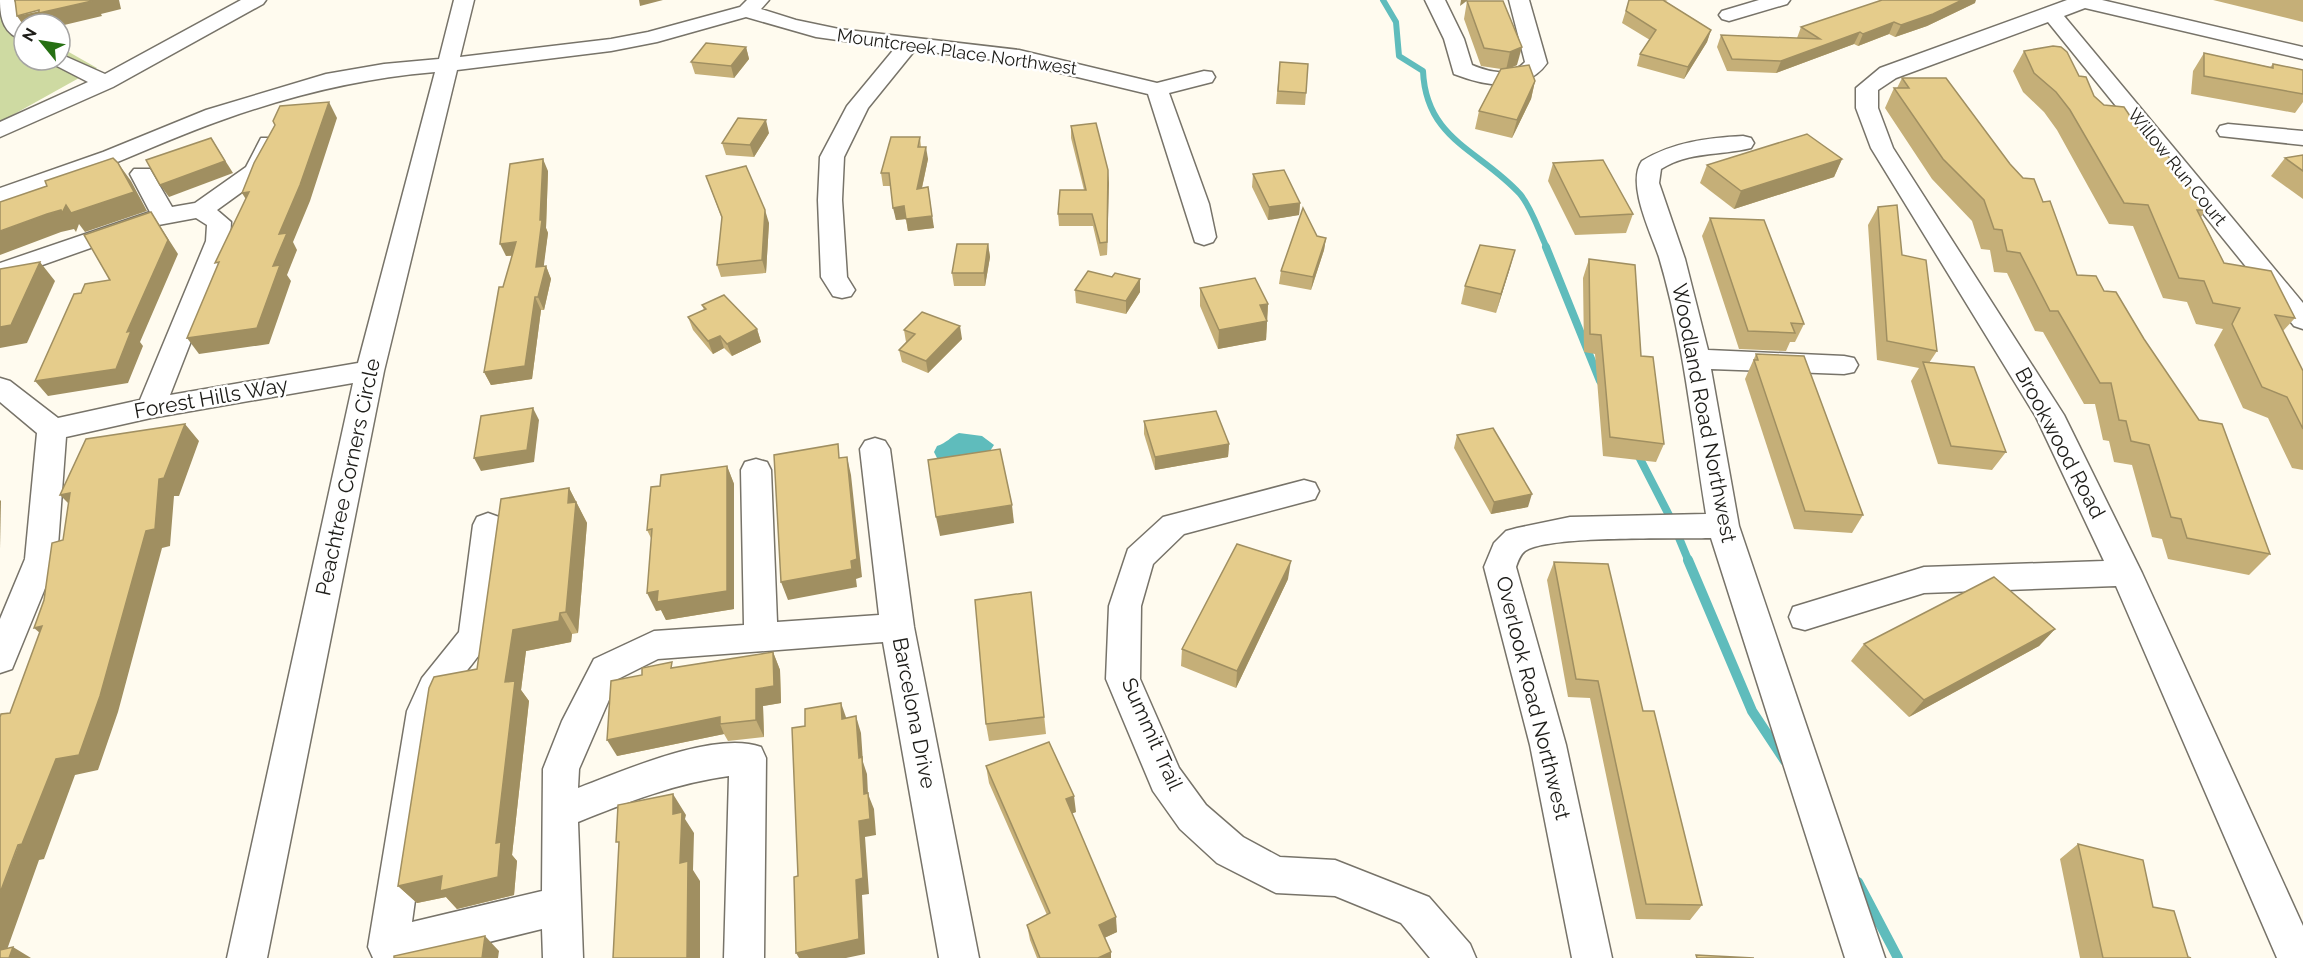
<svg xmlns="http://www.w3.org/2000/svg" width="2303" height="958" viewBox="0 0 2303 958" font-family="Raleway,sans-serif">
<style>
.green{fill:#cedaa2}
.water{fill:#5fbcbc}
.lines{fill:none;stroke-linecap:round;stroke-linejoin:round}
.stream-far2{stroke:#5fbcbc;stroke-width:6}
.stream-far1{stroke:#5fbcbc;stroke-width:8}
.stream{stroke:#5fbcbc;stroke-width:10}
.minor-casing{stroke:#777369;stroke-width:3}
.minor{fill:#fff;fill-rule:evenodd}
.wall{fill:#c5af78}
.shaded-wall{fill:#a08f61}
.building{fill:#e5cc8b;stroke:#a08f61;stroke-width:1.5}
.labels{text-anchor:middle;stroke-width:5;stroke-linejoin:round;paint-order:stroke}
.far-street-label{font-size:18px;fill:#1d1c18;stroke:#fff}
.street-label{font-size:21px;fill:#1d1c18;stroke:#fff}
</style>
<rect width="100%" height="100%" fill="#fffbef"/>
<path class="green" d="M0 0H4L24 27V60H60V47L97 68 0 122Z"/>
<path class="water" d="M959 433 982 436 994 445 990 451 938 460 934 452 937 446C947 443 950 437 959 433Z"/>
<g class="lines">
<path class="stream-far2" d="M1383 0 1396 22 1399 56 1423 71C1426 140 1480 150 1520 194 1532 208 1539 232 1547 248"/>
<g class="stream-far1">
<path d="M1546 247 1600 381"/>
<path d="M1636 451 1672 521 1689 562"/>
</g>
<g class="stream">
<path d="M1688 560 1752 711 1785 761"/>
<path d="M1858 882 1898 958"/>
</g>
<g class="minor-casing">
<g id="minor">
<path d="M0 0H14L24 24V40C4 35 0 19 0 0Z"/>
<path d="M241 0H266L263 4 113 87 0 137V122L88 82 53 64 49 60H60V54L105 74Z"/>
<path d="M454 0H474L460 57 611 39 648 32 740 7 747 0H769L761 9 796 20 839 29 1019 50 1157 83 1204 71 1212 72 1215 77 1212 82 1169 93 1209 204 1216 237 1213 242 1204 245 1195 242 1148 94 1019 63 915 50 868 108 844 157 842 200 847 277 855 290 851 296 842 298 833 296 821 277 818 200 820 157 847 106 895 48 816 37 746 17 657 42 611 51 457 70 384 371 267 958H227L353 383 151 418 66 437 57 559 12 669 0 673V619L25 559 37 433 0 402V378L10 381 58 418 140 400 206 241 207 225 196 218 153 226 0 280V263L150 212 130 174 134 169H150L172 207 195 203 246 167 261 138H277L280 143 264 176 217 210 231 222 230 241 170 395 358 363 435 72C362 78 292 95 222 120 148 146 77 184 0 203V188L103 152 206 110 326 74 384 64 439 59Z"/>
<path d="M1425 0H1445L1464 39 1472 65C1489 72 1511 78 1525 62L1509 0H1529L1547 63C1525 94 1485 86 1454 74L1444 39Z"/>
<path d="M1759 0H1790L1787 4 1729 21 1722 19 1719 15 1722 11Z"/>
<path d="M2067 0H2102L2303 47V59L2085 8 2064 16 2303 303V329L2294 326 2048 22 1896 78 1878 90V108L1893 148 2064 415 2142 573 2303 926V958H2277L2116 586 1924 593 1805 630 1793 627 1789 617 1793 607 1924 567 2104 561 2036 417 1871 148 1856 108V88L1880 68Z"/>
<path d="M2228 124 2303 131V145L2220 136 2217 131 2220 126Z"/>
<path d="M1743 136 1751 138 1754 143 1751 148C1719 156 1690 151 1661 169L1659 183 1685 259 1708 350 1844 356 1854 358 1858 365 1854 372 1844 374 1711 369 1739 526 1885 958H1845L1711 538C1677 539 1548 535 1525 551 1520 555 1518 561 1516 567L1566 745 1612 958H1572L1530 745 1484 567 1494 543 1506 531 1517 528 1570 517 1706 514C1692 428 1684 341 1659 257 1651 233 1626 183 1642 161 1673 142 1707 138 1743 136Z"/>
<path d="M875 438 885 441 890 449 914 627 979 958H939L883 642 658 659 618 679 579 769 578 788C623 771 715 730 761 747L766 758 764 958H724L729 776C676 783 628 802 578 822L583 958H543L542 929 424 958H373L368 947 407 711 422 678 459 632 473 525 477 517 488 513 499 517 503 525C501 549 498 619 490 637 477 664 451 683 441 711L412 922 542 891 543 769 562 721 594 659 654 631 744 625 741 470 745 462 756 459 767 462 771 470 777 622 879 615 860 449 865 441Z"/>
<path d="M1304 480 1315 483 1319 491 1315 499 1184 534 1153 564 1141 606 1140 679 1179 768 1206 805 1243 837 1280 857 1335 860 1429 897 1470 944 1476 958H1430L1401 923 1335 896 1276 893 1217 863 1180 829 1153 791 1106 679 1109 606 1128 549 1163 517Z"/>
</g>
</g>
<use href="#minor" class="minor"/>
</g>
<g class="wall">
<path d="M1629 0H1668L1665 1 1711 30 1707 42 1684 79 1637 66 1640 54 1650 40 1622 23Z"/>
<path d="M2213 0H2303V22Z"/>
<path d="M1467 1H1503L1517 65 1511 67 1535 81 1531 99 1512 138 1475 129 1479 111 1501 69 1481 66 1464 19Z"/>
<path d="M1975 3 1927 26 1895 37 1889 34 1858 46 1854 44 1776 73 1727 71 1717 47 1721 35 1797 38 1801 27Z"/>
<path d="M746 47 749 59 734 78 695 74 691 62Z"/>
<path d="M2024 51 2079 76 2094 96 2150 146 2206 210 2201 217 2224 263 2295 318 2283 331 2303 371V470L2292 468 2268 418 2243 408 2214 345 2223 329 2196 324 2187 302 2163 298 2133 226 2109 224 2057 130 2044 112 2023 92 2013 71Z"/>
<path d="M2204 53 2270 67 2273 64 2303 70V102L2295 113 2191 94 2193 71Z"/>
<path d="M1280 62 1306 93 1305 105 1276 104Z"/>
<path d="M1902 78 2010 164 2043 202 2077 275 2104 291 2270 554 2249 575 2168 559 2162 539 2152 537 2132 465 2114 462 2109 441 2103 440 2095 404H2084L2043 332 2035 331 2007 273 1994 272 1990 250 1981 249 1972 221 1932 179 1885 108 1894 88H1897Z"/>
<path d="M1071 126 1108 170 1107 255 1100 256 1093 226H1059L1058 214 1084 190 1071 138Z"/>
<path d="M769 133 754 157 726 155 722 143Z"/>
<path d="M920 137 921 147 928 159 922 188 934 228 908 231 906 219 896 220 891 186H883L881 173Z"/>
<path d="M2303 155V199L2271 176 2285 158Z"/>
<path d="M1842 159 1834 177 1734 209 1700 183 1707 165Z"/>
<path d="M1553 163 1633 214 1626 233 1575 235 1548 181Z"/>
<path d="M548 171 546 228 548 233 543 267 546 266 551 279 544 310H541L532 379 491 385 484 372 503 287 512 256H506Z"/>
<path d="M1253 174 1300 203 1299 215 1268 220 1252 187Z"/>
<path d="M706 176 769 223 766 273 721 277 717 265 722 219Z"/>
<path d="M1878 207 1902 255 1937 351 1929 363 2006 452 1992 470 1938 464 1911 381 1919 368 1877 360 1868 225Z"/>
<path d="M1710 218 1804 324 1795 342H1790L1786 351 1739 349 1702 236Z"/>
<path d="M1317 236 1326 238 1324 250 1311 290 1279 284 1281 271Z"/>
<path d="M988 244 990 257 985 286H954L952 273Z"/>
<path d="M1515 250 1496 313 1461 304 1465 286Z"/>
<path d="M1589 259 1664 444 1656 462 1603 456 1595 354 1584 352 1583 278Z"/>
<path d="M1112 277 1140 279V292L1126 314 1076 303 1075 290Z"/>
<path d="M1200 288 1268 304 1266 340 1218 349 1200 306Z"/>
<path d="M702 305 757 329 761 342 732 356 724 348 713 354 693 330 688 317 704 310Z"/>
<path d="M904 330 962 339 928 373 902 362 899 350 906 342Z"/>
<path d="M1756 354 1863 515 1852 533 1794 529 1745 379Z"/>
<path d="M1144 421 1229 444 1228 457 1155 470 1144 434Z"/>
<path d="M1457 435 1528 507 1491 514 1454 448Z"/>
<path d="M727 466 734 484V609L666 620 661 610 656 611 652 540 647 530 660 486Z"/>
<path d="M569 488 587 523 578 633 572 634 571 642 526 651 521 690 529 701 512 855 517 861 514 895 457 909 446 897 417 903 398 886 477 669Z"/>
<path d="M1554 562 1643 711 1702 905 1690 920 1636 919 1590 698 1568 697 1547 580Z"/>
<path d="M1288 579 1236 688 1181 666 1182 649Z"/>
<path d="M1031 592 1046 734 989 741 986 724Z"/>
<path d="M2055 629 2039 646 1909 717 1851 661 1864 644Z"/>
<path d="M773 652 780 670 781 703 763 706 764 737 728 741 724 734 617 756 675 668Z"/>
<path d="M986 766 1076 812 1072 813 1117 932 1104 938 1111 952V958H1037L1030 940 1027 925 1047 915 989 783Z"/>
<path d="M2078 844 2153 907 2188 957 2191 958H2080L2060 859Z"/>
</g>
<g class="shaded-wall">
<path d="M92 0H119L121 9 101 14 102 16 60 26V24H24V26L17 16Z"/>
<path d="M639 0H663L640 6Z"/>
<path d="M1461 0H1468L1460 6Z"/>
<path d="M1962 0H1976L1975 3 1927 26 1895 37 1901 25Z"/>
<path d="M1894 22 1889 34 1858 46 1863 34Z"/>
<path d="M1711 30 1707 42 1684 79 1688 67Z"/>
<path d="M1860 32 1854 44 1776 73 1781 61Z"/>
<path d="M746 47 749 59 734 78 731 66Z"/>
<path d="M1522 47 1517 65 1506 70 1510 52Z"/>
<path d="M1535 81 1531 99 1512 138 1517 120Z"/>
<path d="M329 102 337 118 310 201 293 242 297 250 287 275 291 281 269 344 199 354 187 338 273 266 279 234Z"/>
<path d="M766 120 769 133 754 157 750 145Z"/>
<path d="M211 138 233 173 169 197 160 185Z"/>
<path d="M926 147 928 159 919 201 917 189Z"/>
<path d="M543 159 548 171 546 228 548 233 542 280 536 267 540 220Z"/>
<path d="M1842 159 1834 177 1734 209 1741 191Z"/>
<path d="M118 163 131 181 147 211 85 232 79 224 76 232 74 229 61 232 0 255V231L47 214 61 210 66 205Z"/>
<path d="M1108 170 1109 183 1107 255V242Z"/>
<path d="M928 187 934 228 908 231 906 219 896 220 893 208Z"/>
<path d="M249 192 252 209 242 193Z"/>
<path d="M1300 203 1299 215 1268 220 1269 207Z"/>
<path d="M765 210 769 223 766 273 762 260Z"/>
<path d="M151 212 178 254 140 342 143 346 128 383 48 396 35 381 127 332Z"/>
<path d="M1326 238 1324 250 1311 290 1313 277Z"/>
<path d="M516 242 522 254 506 256 500 244Z"/>
<path d="M988 244 990 257 985 286 984 273Z"/>
<path d="M1515 250 1510 268 1496 313 1501 294Z"/>
<path d="M40 262 55 281 27 343 0 348V327Z"/>
<path d="M546 266 551 279 544 310 538 297Z"/>
<path d="M1140 279V292L1126 314V301Z"/>
<path d="M535 297 541 310 532 379 491 385 484 372Z"/>
<path d="M1268 304 1266 340 1218 349 1219 330 1260 305Z"/>
<path d="M960 326 962 339 928 373 926 361Z"/>
<path d="M757 329 761 342 732 356 727 344Z"/>
<path d="M720 336 724 348 713 354 708 341Z"/>
<path d="M533 408 539 420 534 462 481 471 474 458Z"/>
<path d="M185 424 199 441 179 496H174L170 546 162 548 118 712 98 770 75 775 44 859 39 860 4 958H0V893L159 479Z"/>
<path d="M1229 444 1228 457 1155 470V457Z"/>
<path d="M847 457 851 475 862 577 856 579 857 587 788 600 781 582Z"/>
<path d="M727 466 734 484V609L666 620 661 610 656 611 647 593Z"/>
<path d="M569 488 587 523 578 633 566 612 568 503Z"/>
<path d="M70 493 77 512 60 495Z"/>
<path d="M1532 494 1528 507 1491 514 1494 502Z"/>
<path d="M0 500 1 501 0 549Z"/>
<path d="M1012 505 1014 523 940 536 936 517Z"/>
<path d="M1291 561 1288 579 1236 688 1237 671Z"/>
<path d="M560 613 572 634 571 642 526 651 521 690 529 701 512 855 517 861 514 895 457 909 446 897 417 903 398 886 496 843 505 682 513 630Z"/>
<path d="M42 626 53 644 34 628Z"/>
<path d="M2055 629 2039 646 1909 717 1924 700Z"/>
<path d="M773 652 780 670 781 703 763 706 764 737 756 720V689Z"/>
<path d="M841 703 847 720 842 719Z"/>
<path d="M856 716 861 733 863 762 867 774 868 794 874 809 876 835 865 837 869 894 862 895 865 954 846 958H799L796 953 856 880 859 821 864 794 859 758Z"/>
<path d="M720 717V724L724 734 617 756 607 740Z"/>
<path d="M673 794 686 815 685 819 694 833 693 870 700 881V958H687L680 863 673 814Z"/>
<path d="M1074 796 1076 812 1068 815 1066 799Z"/>
<path d="M1116 917 1117 932 1100 940 1099 925Z"/>
<path d="M485 936 499 951 498 958H482Z"/>
<path d="M13 947 31 958H9Z"/>
<path d="M1111 952V958H1098Z"/>
</g>
<g class="building">
<path d="M15 0H92V1L39 13V10L17 16Z"/>
<path d="M1629 0H1663L1711 30 1688 67 1640 54 1656 30 1626 11Z"/>
<path d="M1882 0H1962L1933 14 1901 25 1894 22 1863 34 1860 32 1781 61 1732 59 1721 35 1820 39 1801 27Z"/>
<path d="M1467 1H1503L1522 47 1510 52 1484 48Z"/>
<path d="M706 43 746 47 731 66 691 62Z"/>
<path d="M2053 46 2061 47 2067 52 2079 76 2086 77 2094 96 2104 105 2124 107 2150 146H2161L2206 210H2197L2224 263 2271 271 2295 318 2275 315 2303 371V429L2287 397 2262 387 2232 324 2240 308 2213 303 2204 281 2179 278 2148 205 2124 203 2070 110 2056 92 2034 73 2024 51Z"/>
<path d="M2204 53 2273 68V64L2303 70V94L2204 76Z"/>
<path d="M1280 62 1308 64 1306 93 1278 91Z"/>
<path d="M1529 65 1535 81 1517 120 1479 111 1501 69Z"/>
<path d="M1902 78H1946L2010 164 2023 178 2034 179 2043 202 2050 201 2077 275 2096 276 2104 291 2116 292 2144 339 2199 420 2222 424 2270 554 2187 538 2181 519 2171 517 2149 445 2131 441 2126 421 2119 420 2111 383H2100L2058 311H2050L2020 253 2007 251 2002 230 1994 229 1984 200 1943 159 1894 88H1909Z"/>
<path d="M329 102 300 185 279 234 287 233 273 266 280 265 257 328 187 338 219 262 215 263 249 192 242 193 254 163 275 125 273 121 280 106Z"/>
<path d="M738 118 766 120 750 145 722 143Z"/>
<path d="M1096 123 1108 170 1107 242 1100 243 1092 214H1058L1060 190H1086L1071 126Z"/>
<path d="M1807 134 1842 159 1741 191 1707 165Z"/>
<path d="M891 137H920L918 147H926L917 189 928 187 932 216 906 219 904 206 893 208 889 173H881Z"/>
<path d="M211 138 225 161 160 185 146 160Z"/>
<path d="M2303 155V171L2285 158Z"/>
<path d="M113 158 118 163 134 192 71 213 66 205 62 213 61 210 47 214 0 231V202L47 186 45 181Z"/>
<path d="M543 159 540 220H542L536 267 546 266 538 297H535L525 366 484 372 499 287H503L516 242 500 244 510 164Z"/>
<path d="M1603 160 1633 214 1580 217 1553 163Z"/>
<path d="M746 166 765 210 762 260 717 265 722 217 706 176Z"/>
<path d="M1284 170 1300 203 1269 207 1253 174Z"/>
<path d="M1897 205 1902 255 1926 260 1937 351 1887 341 1878 207Z"/>
<path d="M1303 208 1317 236 1326 238 1313 277 1281 271Z"/>
<path d="M151 212 168 240 127 332 131 331 116 369 35 381 74 294 81 293 85 284 110 280 84 235Z"/>
<path d="M1710 218 1764 220 1804 324 1791 323 1795 333 1748 331Z"/>
<path d="M957 244H988L984 273H952Z"/>
<path d="M1480 245 1515 250 1501 294 1465 286Z"/>
<path d="M1589 259 1635 265 1641 356 1653 357 1664 444 1610 437 1601 335 1590 334Z"/>
<path d="M40 262 11 325 0 327V269Z"/>
<path d="M1088 271 1112 277 1115 273 1140 279 1126 301 1075 290Z"/>
<path d="M1255 278 1268 304 1260 305 1267 321 1219 330 1200 288Z"/>
<path d="M724 295 757 329 727 344 720 336 708 341 688 317 706 309 702 305Z"/>
<path d="M922 312 960 326 926 361 899 350 915 334 904 330Z"/>
<path d="M1756 354 1804 356 1863 515 1805 511 1754 360H1758Z"/>
<path d="M1923 362 1974 367 2006 452 1951 446Z"/>
<path d="M533 408 527 450 474 458 481 416Z"/>
<path d="M1216 411 1229 444 1155 457 1144 421Z"/>
<path d="M185 424 164 478 159 479 155 529 146 531 100 696 79 755 56 759 22 844 18 845 0 893V717L1 714 10 713 42 626 34 628 44 600 52 543 63 540 70 493 60 495 86 439Z"/>
<path d="M1493 428 1532 494 1494 502 1457 435Z"/>
<path d="M838 444 839 458 847 457 857 559 851 561 852 569 781 582 774 455Z"/>
<path d="M1000 449 1012 505 936 517 928 460Z"/>
<path d="M727 466V591L657 602 658 591 647 593 652 529 647 530 651 487 660 486 661 475Z"/>
<path d="M569 488 568 503 576 502 566 612 560 613 559 621 513 630 505 682 515 681 496 843 501 842 498 877 440 891 442 876 398 886 429 688 434 677 477 669 501 499Z"/>
<path d="M1237 544 1291 561 1237 671 1182 649Z"/>
<path d="M1554 562 1608 564 1643 711H1654L1702 905 1646 904 1598 681 1576 679Z"/>
<path d="M1994 577 2055 629 1924 700 1864 644Z"/>
<path d="M1031 592 1044 717 986 724 975 600Z"/>
<path d="M773 652 774 686 756 689V720L720 724V717L607 740 611 681 642 675V668L672 662 671 668Z"/>
<path d="M841 703 842 719 856 716 859 758 862 757 864 794 868 793 870 819 859 821 863 878 856 880 859 939 796 953 794 877 798 876 792 728 805 726V709Z"/>
<path d="M1049 742 1074 796 1066 799 1116 917 1099 925 1111 952 1098 958H1040L1027 925 1050 913 986 766Z"/>
<path d="M673 794V814L682 812 680 863 688 861 687 958H613L619 842H616L618 805Z"/>
<path d="M2078 844 2143 860 2153 907 2174 911 2188 957 2191 958H2103Z"/>
<path d="M485 936 482 958H394V956Z"/>
<path d="M13 947 9 958H0V950Z"/>
<path d="M1696 955 1754 958H1697Z"/>
</g>
<g class="labels">
<g class="far-street-label">
<text transform="translate(957 52) rotate(8)" y="6">Mountcreek Place Northwest</text>
<text transform="translate(2177 167) rotate(51)" y="6">Willow Run Court</text>
</g>
<g class="street-label">
<text transform="translate(211 398) rotate(-10)" y="7">Forest Hills Way</text>
<text transform="translate(1704 413) rotate(79)" y="7">Woodland Road Northwest</text>
<text transform="translate(2060 443) rotate(62)" y="7">Brookwood Road</text>
<text transform="translate(348 477) rotate(-78)" y="7">Peachtree Corners Circle</text>
<text transform="translate(1533 698) rotate(76)" y="7">Overlook Road Northwest</text>
<text transform="translate(914 713) rotate(79)" y="7">Barcelona Drive</text>
<text transform="translate(1152 734) rotate(66)" y="7">Summit Trail</text>
</g>
</g>
<g transform="translate(42 42) rotate(300)"><circle r="28" fill="#ffffff" stroke="#a5a4a3" stroke-width="1.5"/>
<path d="M0-4.5L10 22L0 15L-10 22Z" fill="#267013"/>
<text y="-9" font-size="16" font-weight="bold" text-anchor="middle" fill="#1d1c18">N</text>
</g>
</svg>
